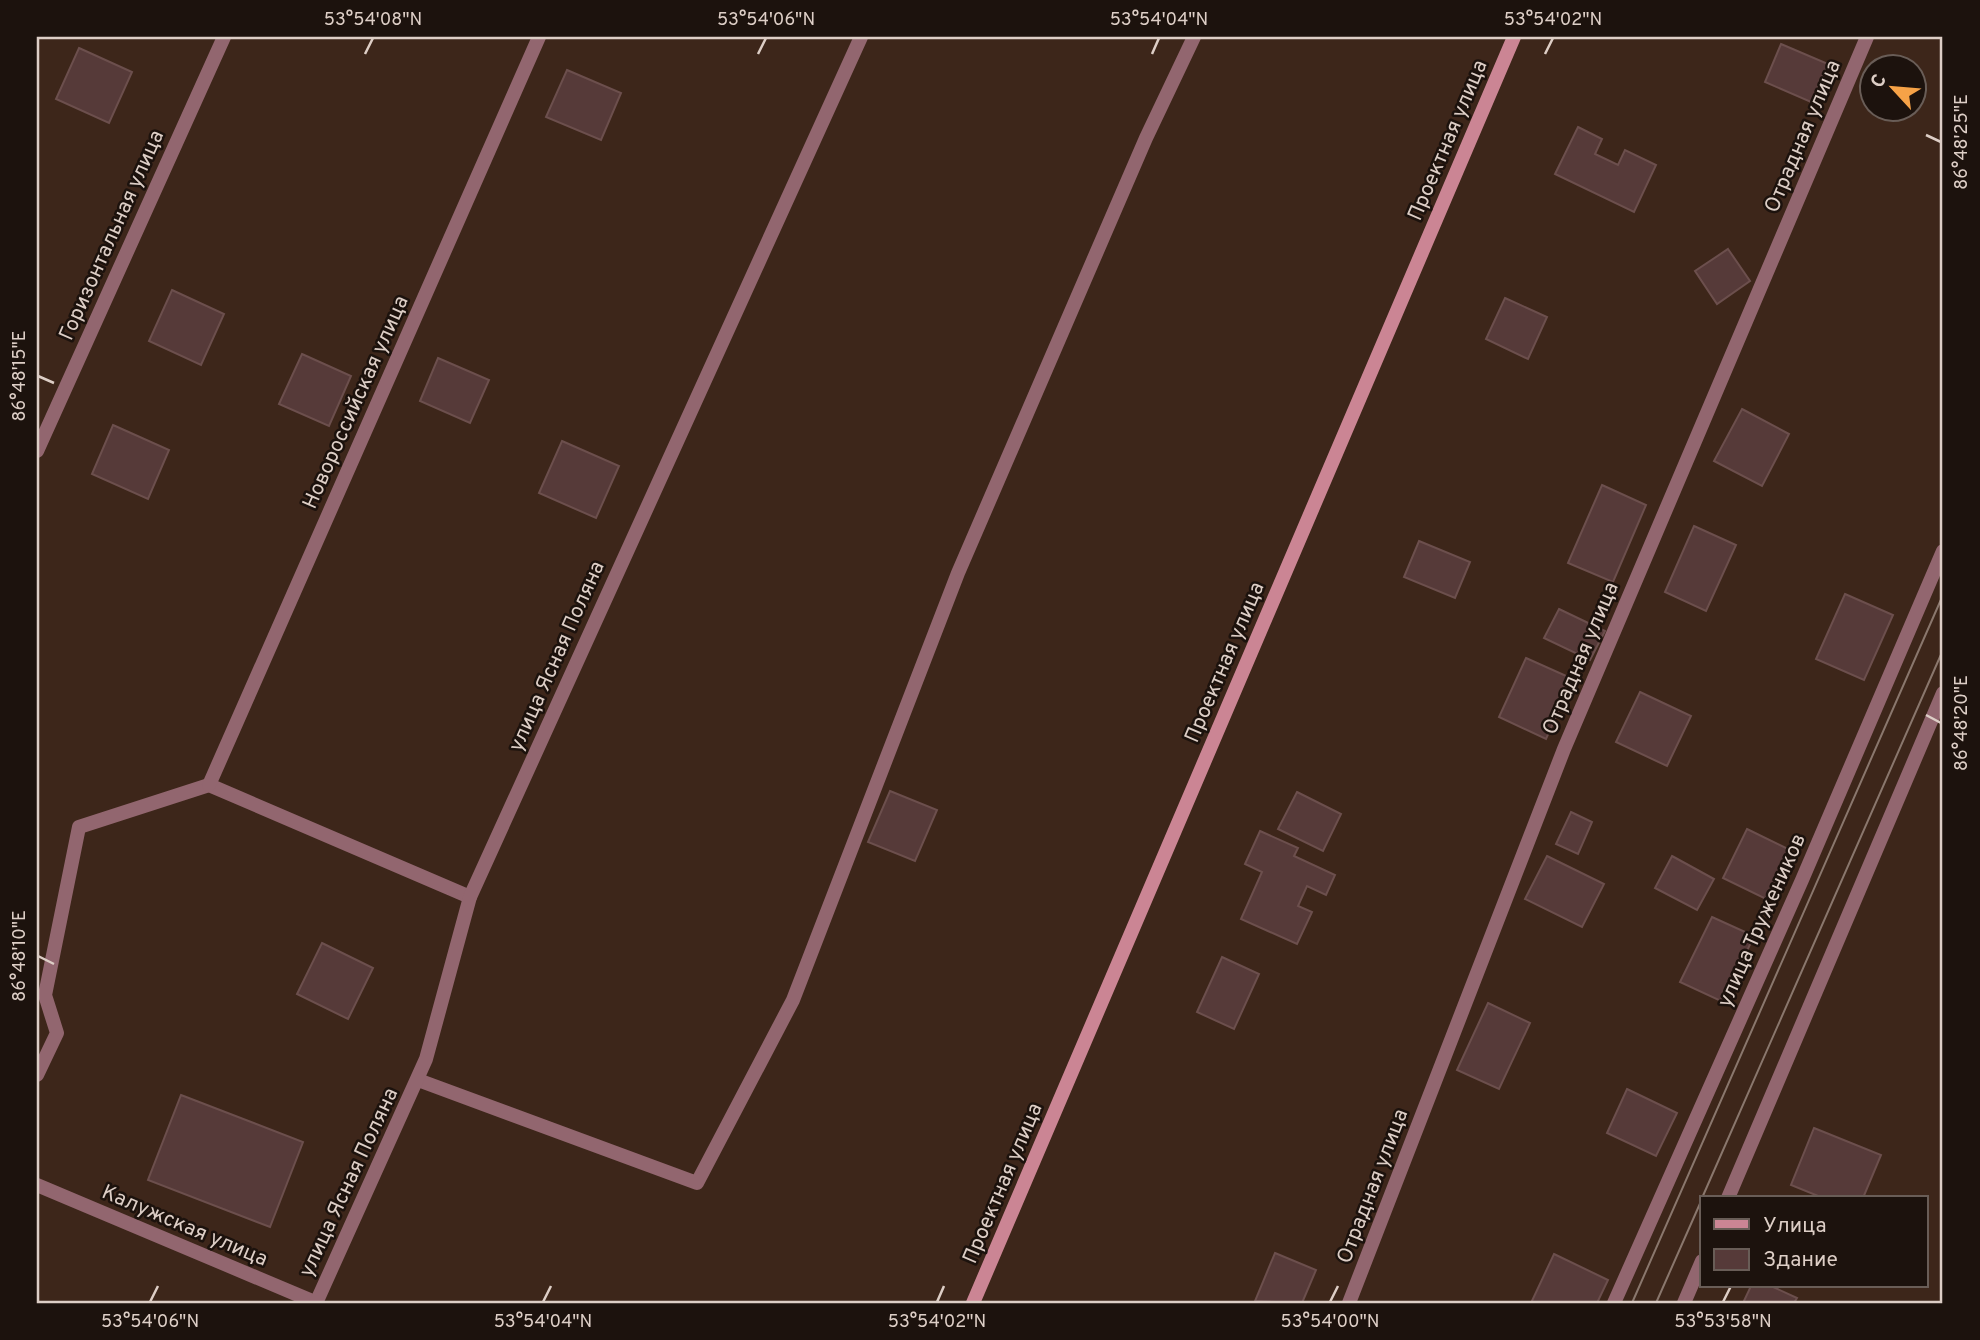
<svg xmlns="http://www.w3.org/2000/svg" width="1980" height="1340" viewBox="0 0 1980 1340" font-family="Overpass,sans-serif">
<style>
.building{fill:#563a39;stroke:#6c4f4d;stroke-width:2}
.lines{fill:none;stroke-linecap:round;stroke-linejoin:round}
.service{stroke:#92666f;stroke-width:14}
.minor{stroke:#92666f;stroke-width:14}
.secondary{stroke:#cb8594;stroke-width:14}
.tram{stroke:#8a776d;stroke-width:2}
.ticks{fill:none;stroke:#ddcec6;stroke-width:2.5}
.labels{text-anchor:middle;stroke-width:5;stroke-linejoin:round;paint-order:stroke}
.street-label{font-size:21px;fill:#ddcec6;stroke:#1c120d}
.neatline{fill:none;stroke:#ddcec6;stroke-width:2.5}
.ticks-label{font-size:18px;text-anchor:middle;fill:#ddcec6}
</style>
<rect width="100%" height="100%" fill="#3d261a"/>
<g class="building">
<path d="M1781 44 1828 64 1811 102 1765 82Z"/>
<path d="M79 48 132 72 109 123 56 99Z"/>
<path d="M567 70 621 93 601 140 546 117Z"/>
<path d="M1578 127 1602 139 1595 154 1618 165 1625 150 1656 165 1634 212 1555 174Z"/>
<path d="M1728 249 1750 281 1717 304 1695 271Z"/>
<path d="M172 290 224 314 201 365 149 341Z"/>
<path d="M1505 298 1547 317 1528 359 1486 339Z"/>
<path d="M302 354 351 376 329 426 279 404Z"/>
<path d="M438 358 489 380 470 423 420 401Z"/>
<path d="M1742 409 1789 434 1762 486 1714 461Z"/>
<path d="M113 425 169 450 148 499 92 474Z"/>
<path d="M562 441 619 466 596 518 539 493Z"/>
<path d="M1602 485 1646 505 1613 582 1568 563Z"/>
<path d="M1694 526 1736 545 1706 611 1665 592Z"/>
<path d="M1419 541 1470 562 1455 598 1404 577Z"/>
<path d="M1845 594 1893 615 1864 680 1816 659Z"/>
<path d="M1559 609 1605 631 1590 660 1544 638Z"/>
<path d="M1526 658 1573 679 1546 739 1499 717Z"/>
<path d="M1640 692 1691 716 1667 766 1616 742Z"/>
<path d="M890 791 937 810 915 861 868 842Z"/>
<path d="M1297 792 1341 814 1323 851 1278 829Z"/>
<path d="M1571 812 1592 822 1578 854 1556 844Z"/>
<path d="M1747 829 1790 850 1766 899 1723 878Z"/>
<path d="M1260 831 1298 848 1294 856 1335 875 1326 895 1307 886 1298 906 1312 912 1297 944 1241 919 1262 872 1245 864Z"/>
<path d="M1547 856 1604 884 1582 927 1525 899Z"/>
<path d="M1672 856 1714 879 1697 910 1655 888Z"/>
<path d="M1712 917 1754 936 1723 1002 1680 982Z"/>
<path d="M322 943 373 968 348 1019 297 994Z"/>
<path d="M1222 957 1259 974 1234 1029 1197 1012Z"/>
<path d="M1488 1003 1530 1023 1499 1089 1457 1070Z"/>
<path d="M1627 1089 1677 1113 1656 1156 1607 1133Z"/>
<path d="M181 1095 303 1142 270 1227 148 1180Z"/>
<path d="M1814 1128 1881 1155 1863 1198H1823L1791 1185Z"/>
<path d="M1275 1253 1316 1270 1302 1303 1255 1301Z"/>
<path d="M1554 1254 1608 1280 1597 1303H1531Z"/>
<path d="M1751 1286H1771L1797 1298 1794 1303H1743Z"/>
</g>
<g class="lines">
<path class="service" d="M37 1075 57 1033 45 995 79 827 209 785 470 897"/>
<g class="minor">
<path d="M37 451 224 37"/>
<path d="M209 785 539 37"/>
<path d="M418 1080 697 1183 793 1000 958 573 1146 138 1194 37"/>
<path d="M37 1185 317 1303"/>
<path d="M1728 1198 1943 693"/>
<path d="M316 1303 426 1059 470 897 861 37"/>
<path d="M1349 1303 1564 749 1867 37"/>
<path d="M1614 1303 1802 880 1943 551"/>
<path d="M1684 1303 1702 1261"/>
</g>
<path class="secondary" d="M973 1303 1514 37"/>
<g class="tram">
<path d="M1702 1198 1943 650"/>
<path d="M1632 1303 1943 595"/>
<path d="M1656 1303 1702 1199"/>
</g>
</g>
<path class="ticks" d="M365 54 373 38M758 54 766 38M1152 54 1159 38M1545 54 1553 38M1926 135 1941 142M38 376 54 383M1926 715 1941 723M38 956 54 964M150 1302 158 1286M543 1302 551 1286M937 1302 944 1286M1330 1302 1338 1286M1723 1302 1731 1286"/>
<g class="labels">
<g class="street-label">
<text transform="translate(1802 136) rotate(-67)" y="7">Отрадная улица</text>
<text transform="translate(1447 140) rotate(-67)" y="7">Проектная улица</text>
<text transform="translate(111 235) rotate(-66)" y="7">Горизонтальная улица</text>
<text transform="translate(355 402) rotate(-66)" y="7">Новороссийская улица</text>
<text transform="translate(556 656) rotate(-66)" y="7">улица Ясная Поляна</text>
<text transform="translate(1580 658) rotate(-67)" y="7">Отрадная улица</text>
<text transform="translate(1224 662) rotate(-67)" y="7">Проектная улица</text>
<text transform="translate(1761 920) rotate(-66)" y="7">улица Тружеников</text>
<text transform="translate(348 1182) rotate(-65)" y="7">улица Ясная Поляна</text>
<text transform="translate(1002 1183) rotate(-67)" y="7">Проектная улица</text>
<text transform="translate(1372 1186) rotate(-69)" y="7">Отрадная улица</text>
<text transform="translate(185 1225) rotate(23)" y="7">Калужская улица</text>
</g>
</g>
<rect width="1980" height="1340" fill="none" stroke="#1c120d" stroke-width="77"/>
<rect x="1700" y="1196" width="228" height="91" fill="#1c120d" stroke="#695d57" stroke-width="2"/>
<rect x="1714" y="1219" width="35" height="10" fill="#cb8594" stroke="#695d57" stroke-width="2"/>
<text x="1763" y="1232" font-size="21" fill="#ddcec6">Улица</text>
<rect x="1714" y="1249" width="35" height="21" fill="#563a39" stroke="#695d57" stroke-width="2"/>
<text x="1763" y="1266" font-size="21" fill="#ddcec6">Здание</text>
<g transform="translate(1893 88) rotate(296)"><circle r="33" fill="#1c120d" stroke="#695d57" stroke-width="2"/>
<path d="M0-5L12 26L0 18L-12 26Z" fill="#f6a247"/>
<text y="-10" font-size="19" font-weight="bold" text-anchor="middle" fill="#ddcec6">С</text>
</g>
<rect x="38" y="38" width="1903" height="1264" class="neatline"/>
<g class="ticks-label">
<text x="373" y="25">53°54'08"N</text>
<text x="766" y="25">53°54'06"N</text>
<text x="1159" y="25">53°54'04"N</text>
<text x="1553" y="25">53°54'02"N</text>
<text transform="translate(1961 142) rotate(-90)" y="6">86°48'25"E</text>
<text transform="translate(19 376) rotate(-90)" y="6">86°48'15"E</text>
<text transform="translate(1961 723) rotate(-90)" y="6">86°48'20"E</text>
<text transform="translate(19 956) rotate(-90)" y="6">86°48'10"E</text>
<text x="150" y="1327">53°54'06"N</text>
<text x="543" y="1327">53°54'04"N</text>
<text x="937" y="1327">53°54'02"N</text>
<text x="1330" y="1327">53°54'00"N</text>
<text x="1723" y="1327">53°53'58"N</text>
</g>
</svg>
